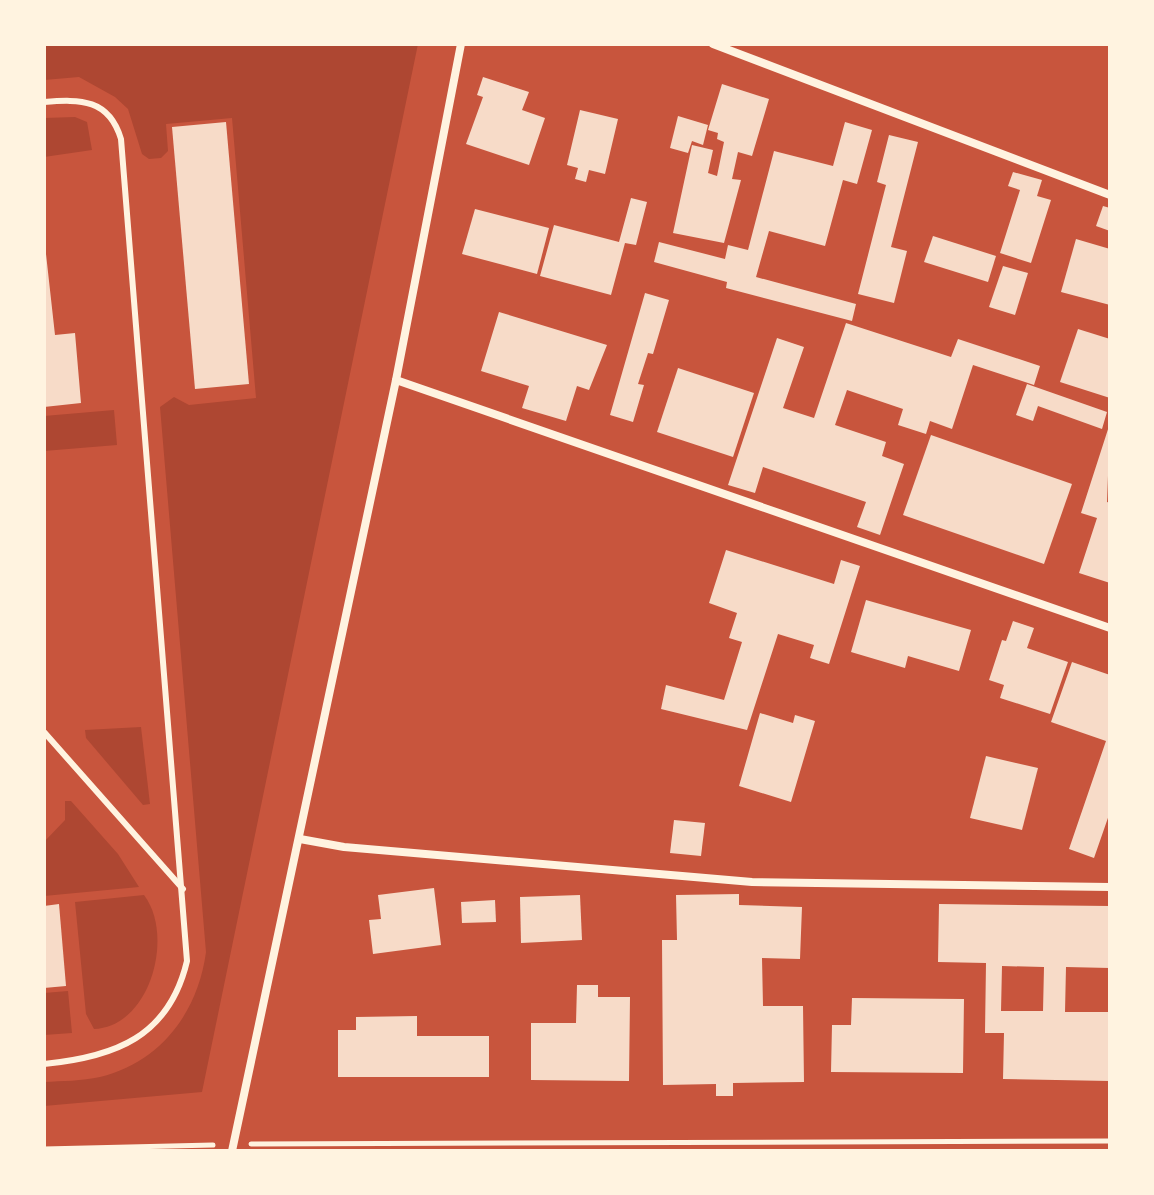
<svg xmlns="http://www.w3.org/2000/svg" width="1154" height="1195" viewBox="0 0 1154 1195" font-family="Inter,sans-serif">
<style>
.green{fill:#ae4732}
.building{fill:#f7dbc8;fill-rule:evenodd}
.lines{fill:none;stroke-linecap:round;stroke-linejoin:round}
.path{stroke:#fff3e0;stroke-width:5}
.service{stroke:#fff3e0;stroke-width:6}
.minor{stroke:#fff3e0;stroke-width:8}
</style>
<rect width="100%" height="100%" fill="#c8553d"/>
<g class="green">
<path d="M44 44H418L202 1092 44 1106V1082C62 1081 82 1081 100 1077 161 1062 198 1012 206 952L160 407 174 397 189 405 256 398 232 118 166 124 168 151 161 158 149 159 142 154 128 109 115 97 79 77 44 80Z"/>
<path d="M75 117 87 122 92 150 44 157V118Z"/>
<path d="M114 410 117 445 44 451V416Z"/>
<path d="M141 727 150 804 143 805 86 738 85 730Z"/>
<path d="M65 801H71L118 854 139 887 44 896V842L65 820Z"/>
<path d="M144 895C175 936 150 1027 94 1029L86 1014 75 902Z"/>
<path d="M68 991 72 1033 44 1035V993Z"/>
</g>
<g class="building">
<path d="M483 77 529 92 522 110 545 118 529 165 466 144 483 97 477 95Z"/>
<path d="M722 84 769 99 752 156 738 152 732 179 741 180 724 243 673 233 692 145 713 150 708 173 717 176 724 142 717 139 718 133 708 130Z"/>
<path d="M580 110 618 119 605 174 589 170 586 182 575 179 578 168 567 165Z"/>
<path d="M678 116 708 125 703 145 692 141 688 153 670 148Z"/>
<path d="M226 122 249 384 195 389 172 127Z"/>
<path d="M845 122 872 130 857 184 843 180 825 246 769 231 756 277 856 304 852 321 726 288 727 282 654 262 659 242 725 259 728 245 748 250 774 151 833 166Z"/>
<path d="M889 135 918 142 891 247 907 251 894 303 858 294 886 185 877 182Z"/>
<path d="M1013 172 1042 180 1037 196 1051 200 1031 263 1000 253 1020 190 1008 186Z"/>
<path d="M631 198 647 202 636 245 625 243 611 295 540 276 554 225 619 242Z"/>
<path d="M1103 206 1110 208V231L1096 226Z"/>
<path d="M475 209 549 228 537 274 462 254Z"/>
<path d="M44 236 55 335 75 333 81 403 44 407Z"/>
<path d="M933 236 996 256 988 282 924 262Z"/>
<path d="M1076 239 1110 249V305L1061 292Z"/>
<path d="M1003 266 1028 273 1015 315 989 307Z"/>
<path d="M645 293 669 300 653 354 648 353 638 384 644 385 633 422 610 415Z"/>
<path d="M499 312 607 345 589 390 577 386 566 421 522 408 529 386 481 371Z"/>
<path d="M846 323 951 357 958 339 1040 366 1034 385 973 365 952 429 930 421 926 434 898 425 903 409 847 390 835 425 886 442 882 456 904 464 880 535 857 527 866 502 763 467 755 493 728 485 777 338 804 347 783 408 814 418Z"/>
<path d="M1078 329 1110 339V398L1060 382Z"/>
<path d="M678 368 754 393 733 457 657 432Z"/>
<path d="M1027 384 1107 412 1102 429 1038 406 1033 421 1016 415Z"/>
<path d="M1110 423 1107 502 1110 503V583L1079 573 1097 518 1081 513Z"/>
<path d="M931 435 1072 484 1044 564 903 515Z"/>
<path d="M726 550 834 584 841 560 860 566 829 664 810 658 814 645 778 634 747 730 661 709 666 685 724 700 742 642 729 638 737 613 709 603Z"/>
<path d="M866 600 971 630 959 671 908 656 905 668 851 652Z"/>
<path d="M1013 621 1034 628 1027 648 1068 662 1050 714 1000 698 1004 685 989 680 1002 640 1006 641Z"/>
<path d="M1072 662 1110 675V812L1094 858 1069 849 1106 741 1051 722Z"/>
<path d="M760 713 793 723 795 715 815 721 791 802 739 786Z"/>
<path d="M986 756 1038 768 1022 830 970 818Z"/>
<path d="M674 820 705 823 701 856 670 853Z"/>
<path d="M434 888 441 945 373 954 369 920 381 919 378 895Z"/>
<path d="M739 894V905L802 907 800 959 762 958 763 1006H803L804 1082 733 1083V1096H716V1084L663 1085 662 940H677L676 895Z"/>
<path d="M580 895 582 940 521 943 520 897Z"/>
<path d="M495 900 496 922 462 923 461 902Z"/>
<path d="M59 904 66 986 44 988V906Z"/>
<path d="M939 904 1110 906V968L1066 967 1065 1012H1110V1081L1003 1079 1004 1033H985L986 963 938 962ZM1002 966 1044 967 1043 1011H1001Z"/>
<path d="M577 985H598V997H630L629 1081 531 1080V1023H576Z"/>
<path d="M852 998 964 999 963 1073 831 1072 832 1025H851Z"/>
<path d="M417 1016V1036H489V1077H338V1030H356V1017Z"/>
</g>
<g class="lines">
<g class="path">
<path d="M251 1144 1110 1141"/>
<path d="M44 1149 213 1145"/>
</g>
<g class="service">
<path d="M44 102C81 99 109 99 121 139L187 961C169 1037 115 1057 44 1064"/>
<path d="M44 732 183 889"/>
</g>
<g class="minor">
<path d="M713 44 1110 195"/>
<path d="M396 380 1110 628"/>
<path d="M300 839 344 847 752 882 1110 887"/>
<path d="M232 1151 396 380 461 44"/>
</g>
</g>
<rect width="1154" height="1195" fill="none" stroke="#fff3e0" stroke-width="92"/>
</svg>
